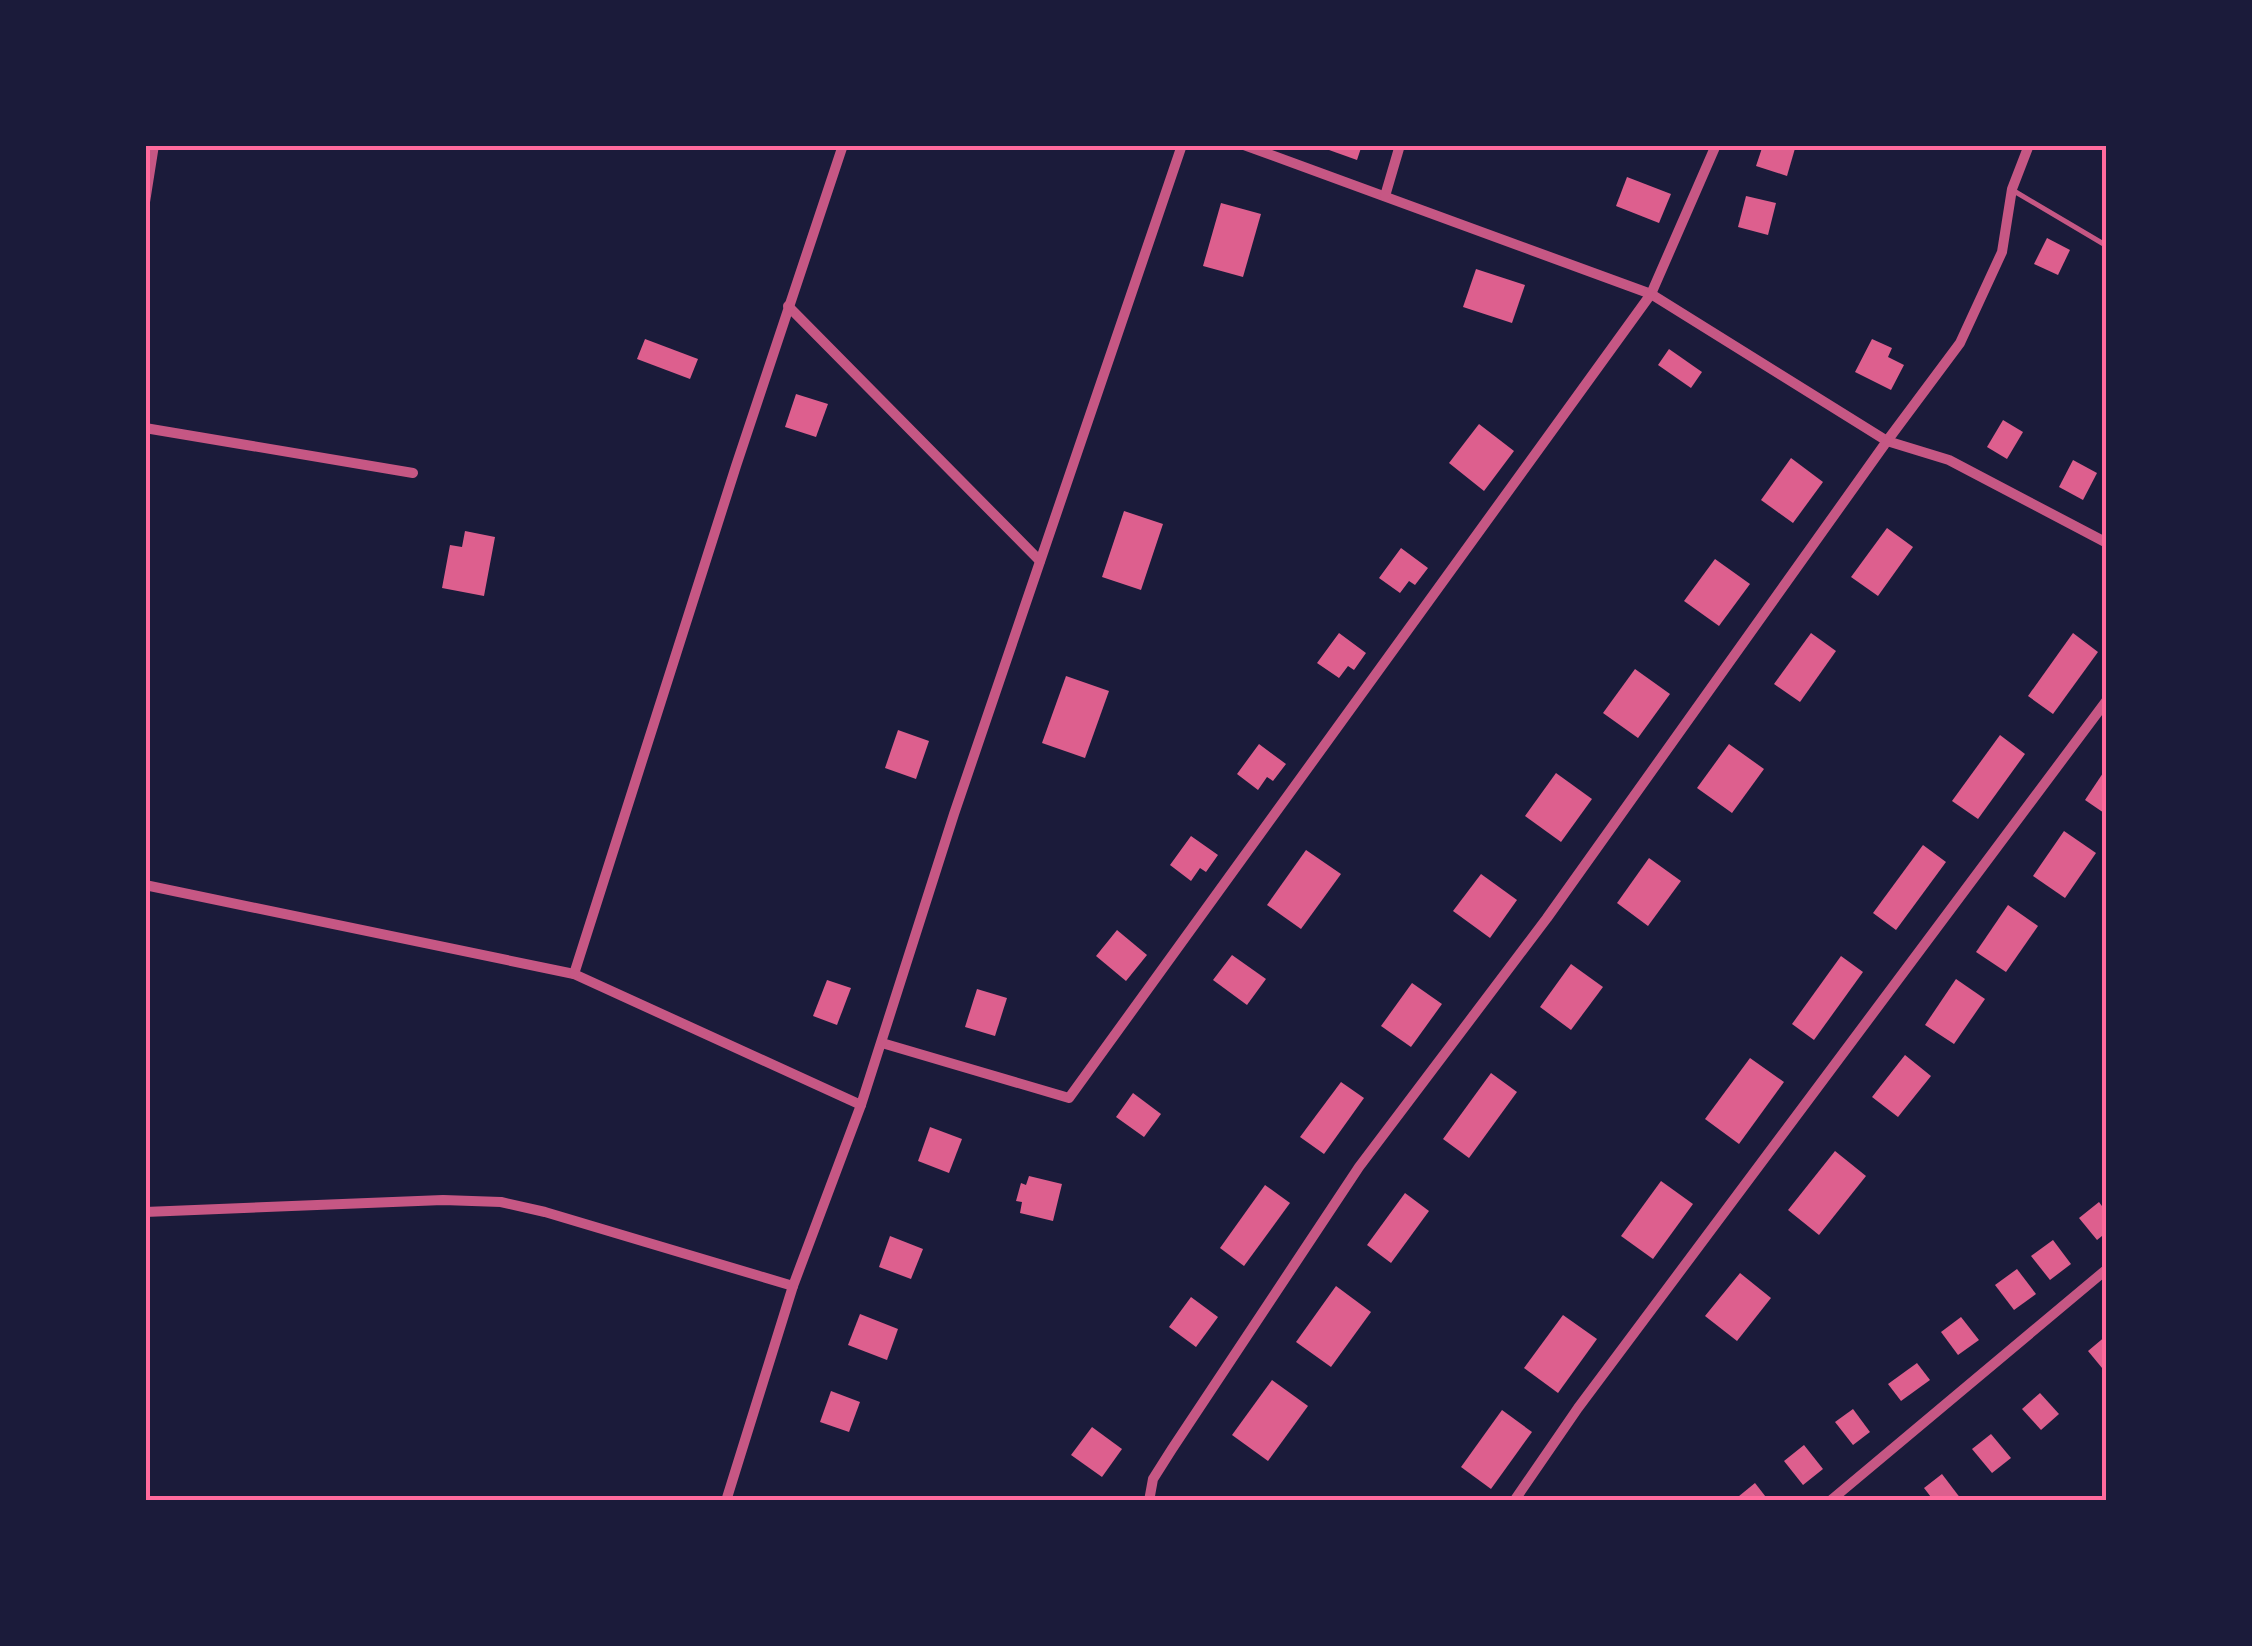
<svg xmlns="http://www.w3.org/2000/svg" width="2252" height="1646" viewBox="0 0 2252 1646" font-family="Helvetica,sans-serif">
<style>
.building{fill:#dd5f8e}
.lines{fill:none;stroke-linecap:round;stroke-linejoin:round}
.service{stroke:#c65784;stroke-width:5}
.minor{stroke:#c65784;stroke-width:10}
.neatline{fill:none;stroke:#ff6b9d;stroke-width:4}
</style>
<rect width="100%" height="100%" fill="#1b1b3a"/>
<g class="building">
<path d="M1315 145H1362L1357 160Z"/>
<path d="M1763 145H1796L1787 176 1756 166Z"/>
<path d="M1627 177 1671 194 1659 223 1616 206Z"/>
<path d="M1746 196 1776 203 1768 235 1738 227Z"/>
<path d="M1221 203 1261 214 1243 277 1203 266Z"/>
<path d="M2047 238 2070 250 2058 275 2034 264Z"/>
<path d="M1476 269 1525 285 1512 323 1463 307Z"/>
<path d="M645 339 698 359 690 379 637 359Z"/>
<path d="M1872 339 1892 348 1888 357 1904 365 1891 390 1855 372Z"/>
<path d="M1669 349 1702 372 1691 388 1658 365Z"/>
<path d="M796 394 828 404 816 437 785 427Z"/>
<path d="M2003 420 2023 432 2007 459 1987 447Z"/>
<path d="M1479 424 1514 451 1484 491 1449 463Z"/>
<path d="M1791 458 1823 482 1793 523 1761 500Z"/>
<path d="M2073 460 2097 473 2083 500 2059 487Z"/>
<path d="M1124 511 1163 524 1141 590 1102 577Z"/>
<path d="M1887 528 1913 547 1878 596 1851 577Z"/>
<path d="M465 531 495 537 484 596 442 588 450 545 462 547Z"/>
<path d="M1401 548 1428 568 1415 585 1409 581 1400 593 1379 578Z"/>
<path d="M1715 559 1750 584 1719 626 1684 601Z"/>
<path d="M1339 633 1366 653 1354 670 1348 666 1339 678 1317 663Z"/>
<path d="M1811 633 1836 651 1800 702 1774 684Z"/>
<path d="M2073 633 2098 652 2053 714 2028 696Z"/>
<path d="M1635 669 1670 694 1638 738 1603 713Z"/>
<path d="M1066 676 1109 691 1085 758 1042 743Z"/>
<path d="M898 730 929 741 916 779 885 768Z"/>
<path d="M2000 735 2025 754 1978 819 1952 801Z"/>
<path d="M1259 744 1286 764 1273 781 1267 777 1258 790 1237 774Z"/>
<path d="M1729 744 1764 769 1732 813 1697 788Z"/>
<path d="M2107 767V815L2085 800Z"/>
<path d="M1556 773 1592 799 1561 842 1525 816Z"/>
<path d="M2064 831 2096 853 2065 898 2033 876Z"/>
<path d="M1191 836 1218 855 1206 872 1200 868 1191 881 1170 865Z"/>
<path d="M1923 845 1946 862 1896 930 1873 913Z"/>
<path d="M1306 850 1341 874 1301 929 1267 905Z"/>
<path d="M1649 858 1681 881 1648 926 1617 903Z"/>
<path d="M1481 874 1517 900 1490 938 1453 911Z"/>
<path d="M2008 905 2038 926 2006 972 1976 952Z"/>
<path d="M1117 930 1147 955 1126 981 1096 956Z"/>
<path d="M1232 955 1266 979 1247 1005 1213 980Z"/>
<path d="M1841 956 1863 972 1814 1040 1792 1024Z"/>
<path d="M1571 964 1603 987 1571 1030 1540 1007Z"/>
<path d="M1956 979 1985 999 1954 1044 1925 1025Z"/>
<path d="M827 980 851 988 837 1025 813 1016Z"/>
<path d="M1412 983 1442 1004 1411 1047 1381 1026Z"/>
<path d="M977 989 1007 998 995 1036 965 1027Z"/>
<path d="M1905 1055 1931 1076 1898 1117 1872 1097Z"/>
<path d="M1750 1058 1784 1082 1739 1144 1705 1119Z"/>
<path d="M1491 1073 1517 1092 1469 1158 1443 1139Z"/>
<path d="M1341 1082 1364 1098 1324 1154 1300 1137Z"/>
<path d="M1133 1093 1161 1114 1144 1137 1116 1117Z"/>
<path d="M930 1127 962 1139 949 1173 918 1161Z"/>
<path d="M1835 1151 1866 1176 1819 1235 1788 1210Z"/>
<path d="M1029 1176 1062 1184 1053 1221 1020 1213 1022 1202 1016 1201 1021 1183 1026 1185Z"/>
<path d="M1661 1181 1693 1204 1653 1259 1621 1236Z"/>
<path d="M1265 1185 1290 1203 1244 1266 1220 1248Z"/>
<path d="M1405 1193 1429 1211 1391 1263 1367 1245Z"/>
<path d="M2099 1202 2107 1213V1232L2097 1240 2079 1218Z"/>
<path d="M890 1236 923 1249 911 1279 879 1267Z"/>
<path d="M2053 1240 2071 1264 2050 1280 2031 1256Z"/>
<path d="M2017 1269 2036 1294 2014 1310 1995 1285Z"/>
<path d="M1740 1273 1771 1298 1737 1341 1705 1316Z"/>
<path d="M1336 1286 1371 1312 1331 1367 1296 1342Z"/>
<path d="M1191 1297 1218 1317 1196 1347 1169 1327Z"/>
<path d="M860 1314 898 1329 887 1360 848 1345Z"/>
<path d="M1563 1315 1597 1339 1558 1393 1524 1368Z"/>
<path d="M1961 1317 1979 1340 1958 1355 1941 1332Z"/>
<path d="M2107 1335V1374L2088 1351Z"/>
<path d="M1917 1363 1930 1380 1901 1401 1888 1384Z"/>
<path d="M1272 1380 1308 1406 1268 1461 1232 1435Z"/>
<path d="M831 1391 860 1402 849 1432 820 1422Z"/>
<path d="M2040 1393 2059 1414 2041 1430 2022 1409Z"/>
<path d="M1853 1409 1870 1432 1853 1445 1835 1422Z"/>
<path d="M1502 1410 1532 1432 1491 1489 1461 1467Z"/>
<path d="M1092 1427 1122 1449 1102 1477 1071 1455Z"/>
<path d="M1991 1434 2011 1458 1992 1473 1972 1449Z"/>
<path d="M1804 1445 1823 1469 1803 1485 1784 1461Z"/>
<path d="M1942 1474 1961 1499 1958 1501H1934L1924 1488Z"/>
<path d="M1755 1483 1769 1501H1733Z"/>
</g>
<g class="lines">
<path class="service" d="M2014 191 2107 246"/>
<g class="minor">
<path d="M1244 145 1651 294 1887 441 1949 460 2107 543"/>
<path d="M1385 196 1400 145"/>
<path d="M145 202 154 145"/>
<path d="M788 306 1040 561"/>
<path d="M145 428 413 473"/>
<path d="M145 885 574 974 861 1105"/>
<path d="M574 974 736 466 843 145"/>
<path d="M882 1043 1069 1098 1651 294 1716 145"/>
<path d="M145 1212 443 1200 501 1202 545 1212 793 1286"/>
<path d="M726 1501 793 1286 861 1105 954 814 1182 145"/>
<path d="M1149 1501 1153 1479 1172 1449 1359 1167 1547 918 1887 441 1960 343 2002 252 2012 189 2029 145"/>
<path d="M1514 1501 1578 1408 2107 700"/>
<path d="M1830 1501 2107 1269"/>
</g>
</g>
<rect width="2252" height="1646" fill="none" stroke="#1b1b3a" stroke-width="295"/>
<rect x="148" y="148" width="1956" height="1350" class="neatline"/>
</svg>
